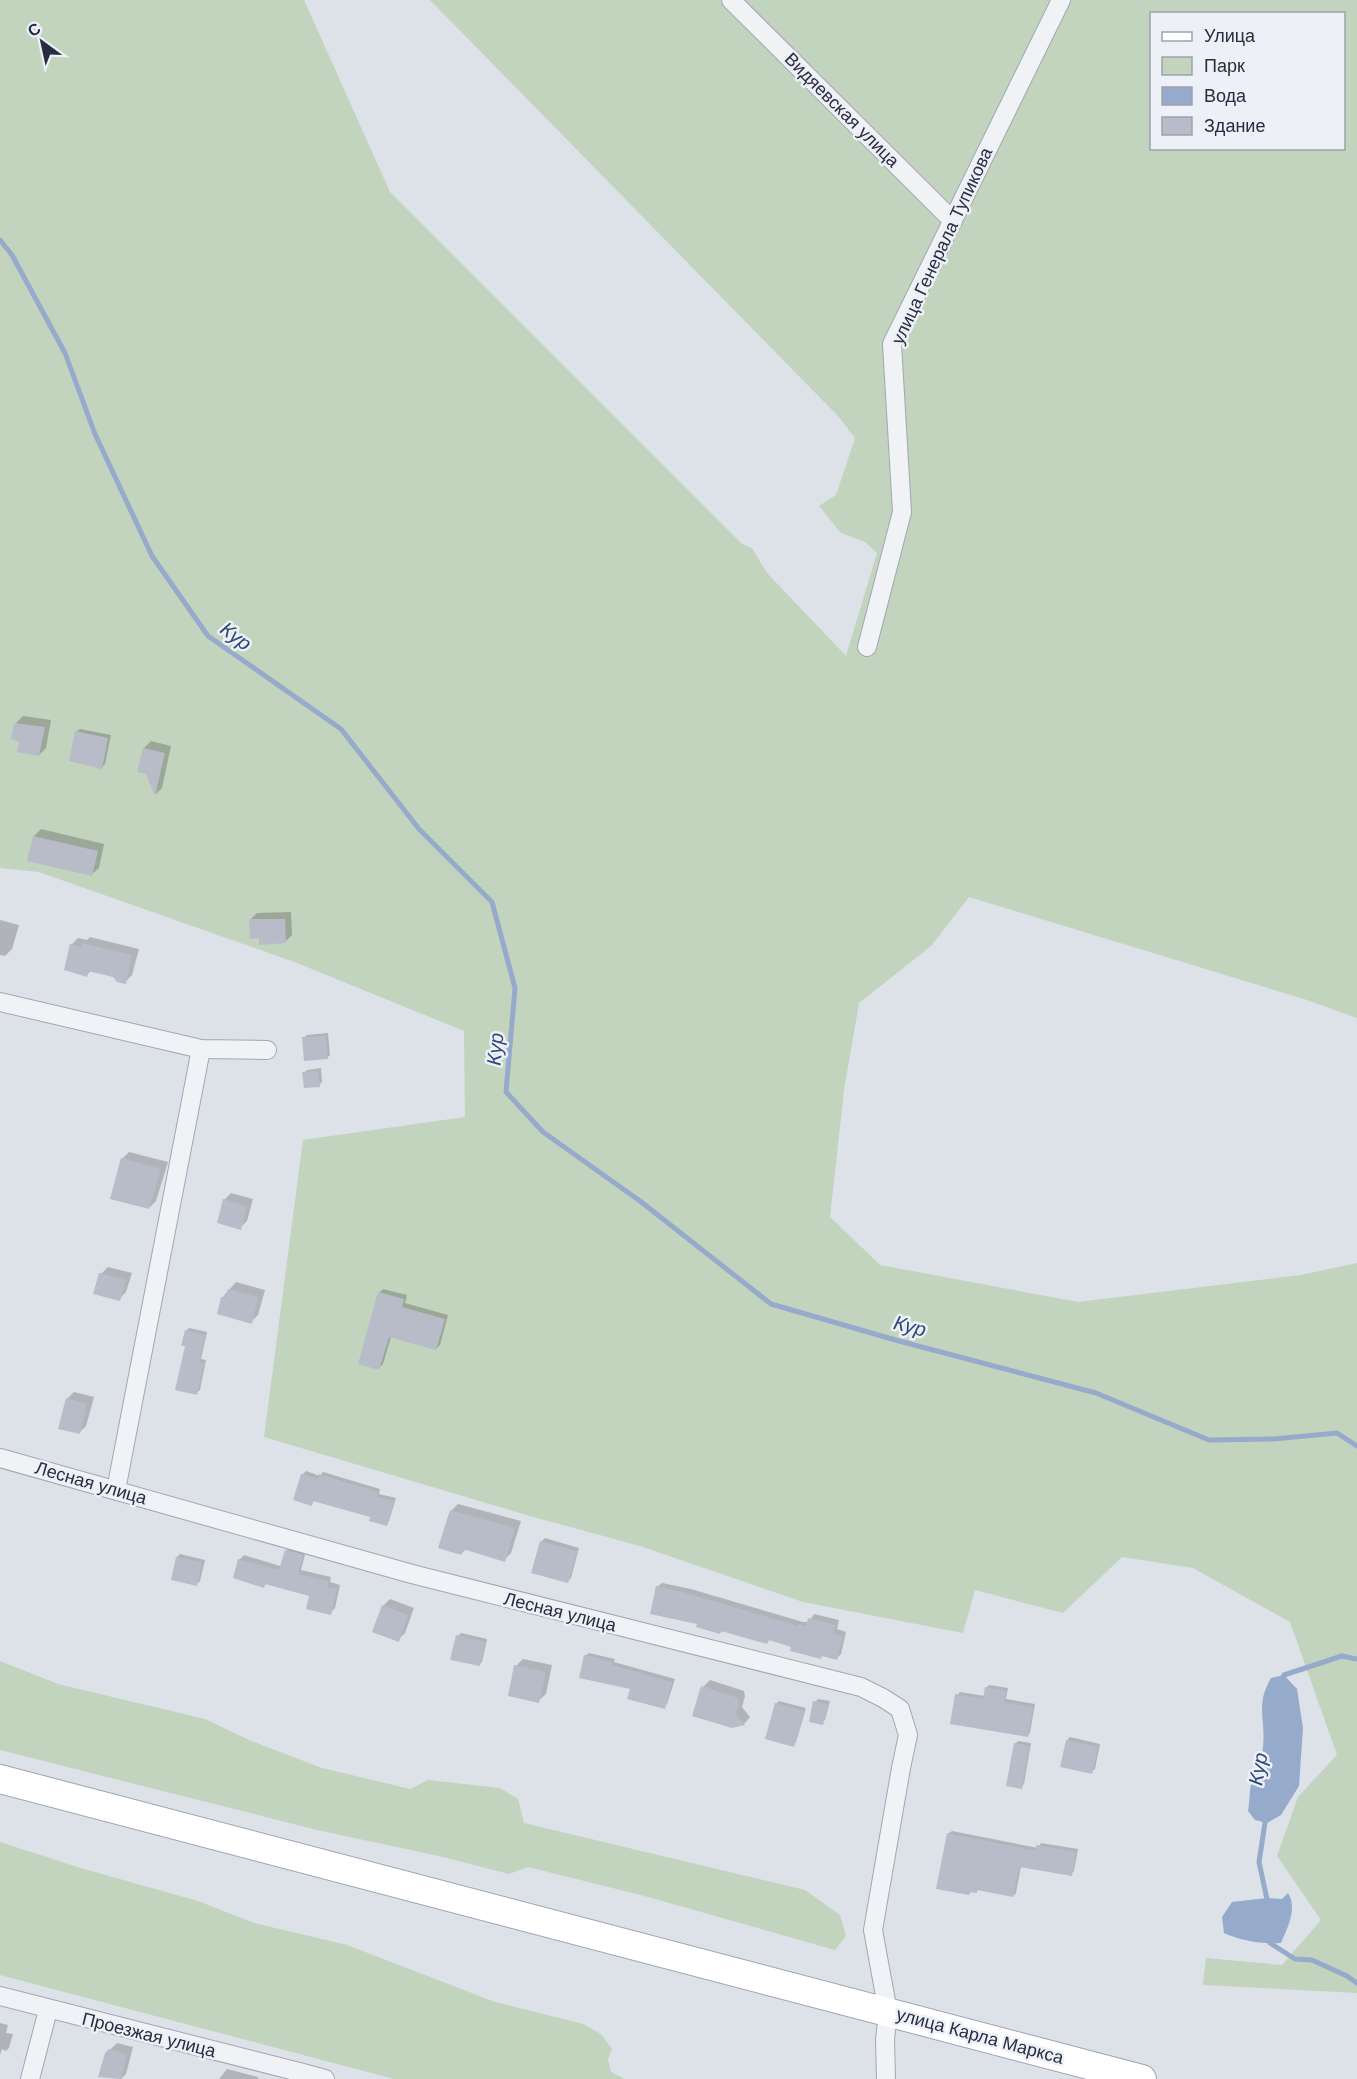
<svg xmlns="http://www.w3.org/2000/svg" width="1357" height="2079" viewBox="0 0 1357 2079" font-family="Arial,sans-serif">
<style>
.green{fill:#c2d3be;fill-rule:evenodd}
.water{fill:#96abcb}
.shadow{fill:#0003}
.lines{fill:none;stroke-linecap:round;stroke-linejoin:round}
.stream{stroke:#96abcb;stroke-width:5}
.building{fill:#b7bcc8}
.minor-casing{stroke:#a2a7b2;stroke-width:20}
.primary-casing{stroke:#9ca4b5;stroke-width:30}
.minor{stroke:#f0f2f6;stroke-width:18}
.primary{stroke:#fff;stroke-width:28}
.labels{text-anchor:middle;stroke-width:5;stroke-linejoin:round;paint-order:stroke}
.street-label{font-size:18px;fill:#262d40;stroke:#edf0f6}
.water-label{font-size:20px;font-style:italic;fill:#2e4876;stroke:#edf0f6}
</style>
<rect width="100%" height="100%" fill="#dde1e8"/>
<g class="green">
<path d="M0 0H304L390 192 742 544 752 548 767 573 846 656 877 553 865 542 841 533 819 506 836 495 855 438 838 416 430 0H1357V1018L1304 999 969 897 931 946 859 1003 844 1090 830 1217 880 1265 1078 1302 1301 1275 1357 1263V1993L1203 1985 1206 1958 1282 1965 1321 1920 1277 1856 1298 1797 1337 1755 1290 1622 1193 1568 1122 1557 1063 1613 975 1590 963 1633 803 1602 640 1546 530 1516 264 1437 303 1140 465 1117 464 1031 297 963 39 872 0 868ZM1152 14H1344V148H1152Z"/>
<path d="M0 1661 58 1684 205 1719 249 1740 322 1768 410 1789 428 1780 500 1788 518 1799 524 1823 805 1890 840 1915 846 1936 835 1950 641 1895 528 1867 509 1874 439 1856 317 1830 0 1750Z"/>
<path d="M0 1842 84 1869 198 1901 254 1923 347 1945 495 2002 583 2024 601 2034 612 2049 608 2060 611 2072 625 2079H394L0 1975Z"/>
</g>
<g class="water">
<path d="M1284 1675 1297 1689 1303 1728 1299 1786 1281 1815 1267 1823 1255 1820 1248 1811C1250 1800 1249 1788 1253 1778 1256 1768 1262 1758 1263 1747 1266 1719 1255 1705 1271 1678Z"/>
<path d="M1288 1893C1298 1908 1287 1929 1281 1943 1261 1944 1242 1941 1224 1933L1222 1917 1232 1902 1267 1898 1282 1899Z"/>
</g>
<g class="shadow">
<path d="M23 716 51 720 46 748 39 755 20 741 16 723Z"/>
<path d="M80 729 111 735 105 764 102 767 76 732Z"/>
<path d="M151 741 171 746 162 788 156 794 147 773 144 748Z"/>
<path d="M41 829 104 844 99 868 91 875 34 836Z"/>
<path d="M291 912 292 935 285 942 261 937 250 920 257 913Z"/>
<path d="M0 920 19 925 12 949 5 956 0 955Z"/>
<path d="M90 937 139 949 132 975 125 982 114 976 91 970 87 975 71 945 78 938 87 940Z"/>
<path d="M328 1033 330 1055 327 1058 304 1038 307 1035Z"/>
<path d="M321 1068 322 1082 319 1085 304 1073 307 1070Z"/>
<path d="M129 1152 168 1162 156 1201 149 1208 122 1159Z"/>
<path d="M231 1193 253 1199 247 1221 240 1228 224 1200Z"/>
<path d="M108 1267 132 1273 126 1292 119 1299 101 1274Z"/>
<path d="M236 1282 265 1290 258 1315 251 1322 222 1298Z"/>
<path d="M383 1289 407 1295 405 1303 448 1315 440 1345 436 1349 391 1337 383 1364 379 1368V1293Z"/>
<path d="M189 1328 207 1332 201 1359 206 1360 200 1390 196 1393 186 1345V1331Z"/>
<path d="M74 1392 94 1397 86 1426 79 1433 67 1399Z"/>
<path d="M306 1471 320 1476 323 1472 380 1489 379 1494 396 1498 389 1521 386 1525 372 1516 315 1500 311 1504 302 1475Z"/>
<path d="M458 1504 521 1521 511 1553 504 1560 466 1549 461 1554 451 1511Z"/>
<path d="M545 1538 579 1548 571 1578 568 1581 533 1572 542 1541Z"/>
<path d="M291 1546 306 1551 301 1570 331 1577 330 1582 340 1585 335 1608 330 1613 310 1595 267 1583 264 1586 239 1560 244 1555 280 1566 286 1551Z"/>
<path d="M180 1554 205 1560 200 1581 197 1584 177 1557Z"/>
<path d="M662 1583 691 1589 803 1622H809L814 1614 839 1620 837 1629 846 1632 841 1654 837 1658 824 1655 821 1657 770 1639 767 1643 723 1630 720 1633 698 1623 657 1587Z"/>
<path d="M390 1599 414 1608 405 1633 398 1640 383 1606Z"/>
<path d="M461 1633 487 1639 482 1662 479 1665 458 1636Z"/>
<path d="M589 1653 615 1659 614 1662 675 1679 667 1704 664 1707 632 1688 585 1656Z"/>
<path d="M523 1659 552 1665 546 1694 538 1701 516 1666Z"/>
<path d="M710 1680 744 1691 745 1696 742 1707 750 1717 744 1724 732 1727 703 1687Z"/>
<path d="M989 1685 1008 1688 1006 1699 1035 1704 1030 1733 1027 1736 957 1695 960 1692 985 1696 986 1688Z"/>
<path d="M818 1699 830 1701 825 1720 822 1723 815 1702Z"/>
<path d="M779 1701 806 1708 796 1742 793 1746 776 1704Z"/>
<path d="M1070 1737 1100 1744 1095 1769 1091 1772 1067 1740Z"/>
<path d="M1018 1741 1031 1743 1024 1784 1021 1787 1015 1744Z"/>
<path d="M952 1831 1038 1848 1041 1843 1078 1849 1074 1871 1071 1874 1021 1866 1016 1893 1013 1896 979 1889 977 1891H972L969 1894 948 1834Z"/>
<path d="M0 2023 8 2025 6 2033 13 2034 9 2048 6 2051 2 2049 0 2055Z"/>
<path d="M117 2043 133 2047 126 2074 121 2079 100 2076 106 2054Z"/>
<path d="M227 2069 258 2077V2079H219Z"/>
</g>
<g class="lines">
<g class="stream">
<path d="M0 240 12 255 65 353 95 434 152 556 208 636 341 729 419 829 492 902 515 988 506 1092 543 1132 640 1201 771 1304 899 1341 1096 1393 1209 1440 1274 1439 1337 1433 1357 1446"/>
<path d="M1282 1681 1284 1675 1342 1656 1357 1659"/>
<path d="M1266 1816 1259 1862 1268 1904"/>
<path d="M1269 1937 1270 1943 1295 1959 1312 1960 1347 1976 1357 1983"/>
</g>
</g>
<g class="building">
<path d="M14 723 45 727 39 756 17 752 19 742 11 739Z"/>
<path d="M75 731 108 738 102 769 69 761Z"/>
<path d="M143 748 165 753 155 796 146 774 137 772Z"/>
<path d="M33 836 98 851 92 876 27 861Z"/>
<path d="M249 919H285L286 943 259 945V938L250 939Z"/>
<path d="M82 943 132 955 126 984 117 982 113 977 88 971 87 977 64 970 70 944 81 947Z"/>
<path d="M325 1036 328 1059 304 1061 302 1037Z"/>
<path d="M318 1071 320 1087 304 1088 302 1072Z"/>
<path d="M121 1158 161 1169 149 1209 110 1199Z"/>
<path d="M223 1199 247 1206 241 1230 217 1223Z"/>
<path d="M99 1273 126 1280 120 1301 93 1294Z"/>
<path d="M228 1289 258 1297 252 1324 217 1314 221 1297 225 1298Z"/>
<path d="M378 1292 404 1299 402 1307 445 1319 436 1350 389 1337 379 1370 358 1364Z"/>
<path d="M185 1330 205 1335 199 1362 204 1363 197 1395 175 1390 185 1346H181Z"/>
<path d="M66 1398 87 1404 80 1434 58 1429Z"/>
<path d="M301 1474 318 1479 319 1474 378 1492 377 1497 394 1501 387 1526 369 1521 370 1517 313 1501 312 1506 293 1500Z"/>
<path d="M450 1510 515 1528 505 1562 463 1549 461 1555 438 1548Z"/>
<path d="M540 1541 577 1551 568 1583 531 1573Z"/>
<path d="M285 1550 303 1555 298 1574 328 1581 327 1587 337 1589 331 1615 306 1609 309 1596 265 1584 264 1588 233 1578 238 1559 279 1570Z"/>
<path d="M176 1557 202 1562 197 1586 171 1580Z"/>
<path d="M656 1586 686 1593 798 1626V1624L806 1626 808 1618 836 1625 833 1634 843 1636 837 1660 822 1656 821 1659 790 1651 791 1647 769 1640 767 1644 721 1631 720 1634 696 1627 697 1624 650 1614Z"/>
<path d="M382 1605 408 1615 399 1642 372 1632Z"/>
<path d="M456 1635 485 1642 480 1666 450 1660Z"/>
<path d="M584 1655 612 1662V1665L672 1682 665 1709 627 1699 630 1689 579 1678Z"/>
<path d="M514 1665 546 1672 539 1703 508 1696Z"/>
<path d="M701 1686 738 1698 739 1704 736 1715 745 1725 732 1728 692 1716Z"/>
<path d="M985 1687 1006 1691 1004 1702 1033 1707 1028 1737 950 1724 955 1694 983 1699Z"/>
<path d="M813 1701 828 1704 823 1725 809 1722Z"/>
<path d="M775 1703 804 1711 794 1747 765 1739Z"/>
<path d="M1066 1740 1098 1747 1092 1774 1060 1767Z"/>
<path d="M1014 1743 1029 1746 1022 1789 1006 1786Z"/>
<path d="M947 1833 1036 1851V1845L1076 1852 1072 1876 1019 1867 1013 1897 977 1890V1893L970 1892 969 1895 936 1889Z"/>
<path d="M109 2049 127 2054 121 2079 98 2077 105 2053Z"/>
</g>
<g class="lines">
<g class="minor-casing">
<g id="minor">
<path d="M731 0 953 221"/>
<path d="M867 647 902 512 892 344 1061 0"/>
<path d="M0 1002 201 1049 267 1050"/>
<path d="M0 1458 412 1574 861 1687 883 1698 900 1709 908 1735 901 1768 873 1930 888 2012 885 2040 886 2079"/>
<path d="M116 1490 201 1049"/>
<path d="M0 1996 299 2072"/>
<path d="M30 2079 48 2010"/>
<path d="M298 2079 299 2072 325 2079"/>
</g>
</g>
<g class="primary-casing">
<path id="primary" d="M0 1779 1142 2079"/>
</g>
<use href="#minor" class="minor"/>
<use href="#primary" class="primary"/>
</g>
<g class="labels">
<g class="street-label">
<text transform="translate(842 110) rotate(45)" y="6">Видяевская улица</text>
<text transform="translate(942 246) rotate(-65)" y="6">улица Генерала Тупикова</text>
<text transform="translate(91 1483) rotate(16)" y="6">Лесная улица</text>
<text transform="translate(560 1612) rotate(14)" y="6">Лесная улица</text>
<text transform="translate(149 2035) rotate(14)" y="6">Проезжая улица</text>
<text transform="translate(980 2036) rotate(15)" y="6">улица Карла Маркса</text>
</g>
<g class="water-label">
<text transform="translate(236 636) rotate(37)" y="7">Кур</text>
<text transform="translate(495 1049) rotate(-85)" y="7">Кур</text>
<text transform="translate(910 1326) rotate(15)" y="7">Кур</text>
<text transform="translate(1258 1769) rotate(-80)" y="7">Кур</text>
</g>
</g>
<rect x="1150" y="12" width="195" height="138" fill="#edf0f6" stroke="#9da2ad" stroke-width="1.5"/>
<rect x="1162" y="32" width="30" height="9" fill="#ffffff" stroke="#9da2ad" stroke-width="1.5"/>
<text x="1204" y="42" font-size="18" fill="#262d40">Улица</text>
<rect x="1162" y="57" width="30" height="18" fill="#c2d3be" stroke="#9da2ad" stroke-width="1.5"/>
<text x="1204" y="72" font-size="18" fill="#262d40">Парк</text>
<rect x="1162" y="87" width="30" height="18" fill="#96abcb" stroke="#9da2ad" stroke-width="1.5"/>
<text x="1204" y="102" font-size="18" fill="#262d40">Вода</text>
<rect x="1162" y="117" width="30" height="18" fill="#b7bcc8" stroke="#9da2ad" stroke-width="1.5"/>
<text x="1204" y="132" font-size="18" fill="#262d40">Здание</text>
<g transform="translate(42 42) rotate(327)" stroke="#edf0f6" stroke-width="4.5" paint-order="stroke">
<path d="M0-4.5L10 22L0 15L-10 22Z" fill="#262d40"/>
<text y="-9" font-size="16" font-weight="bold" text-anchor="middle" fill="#262d40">С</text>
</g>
</svg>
